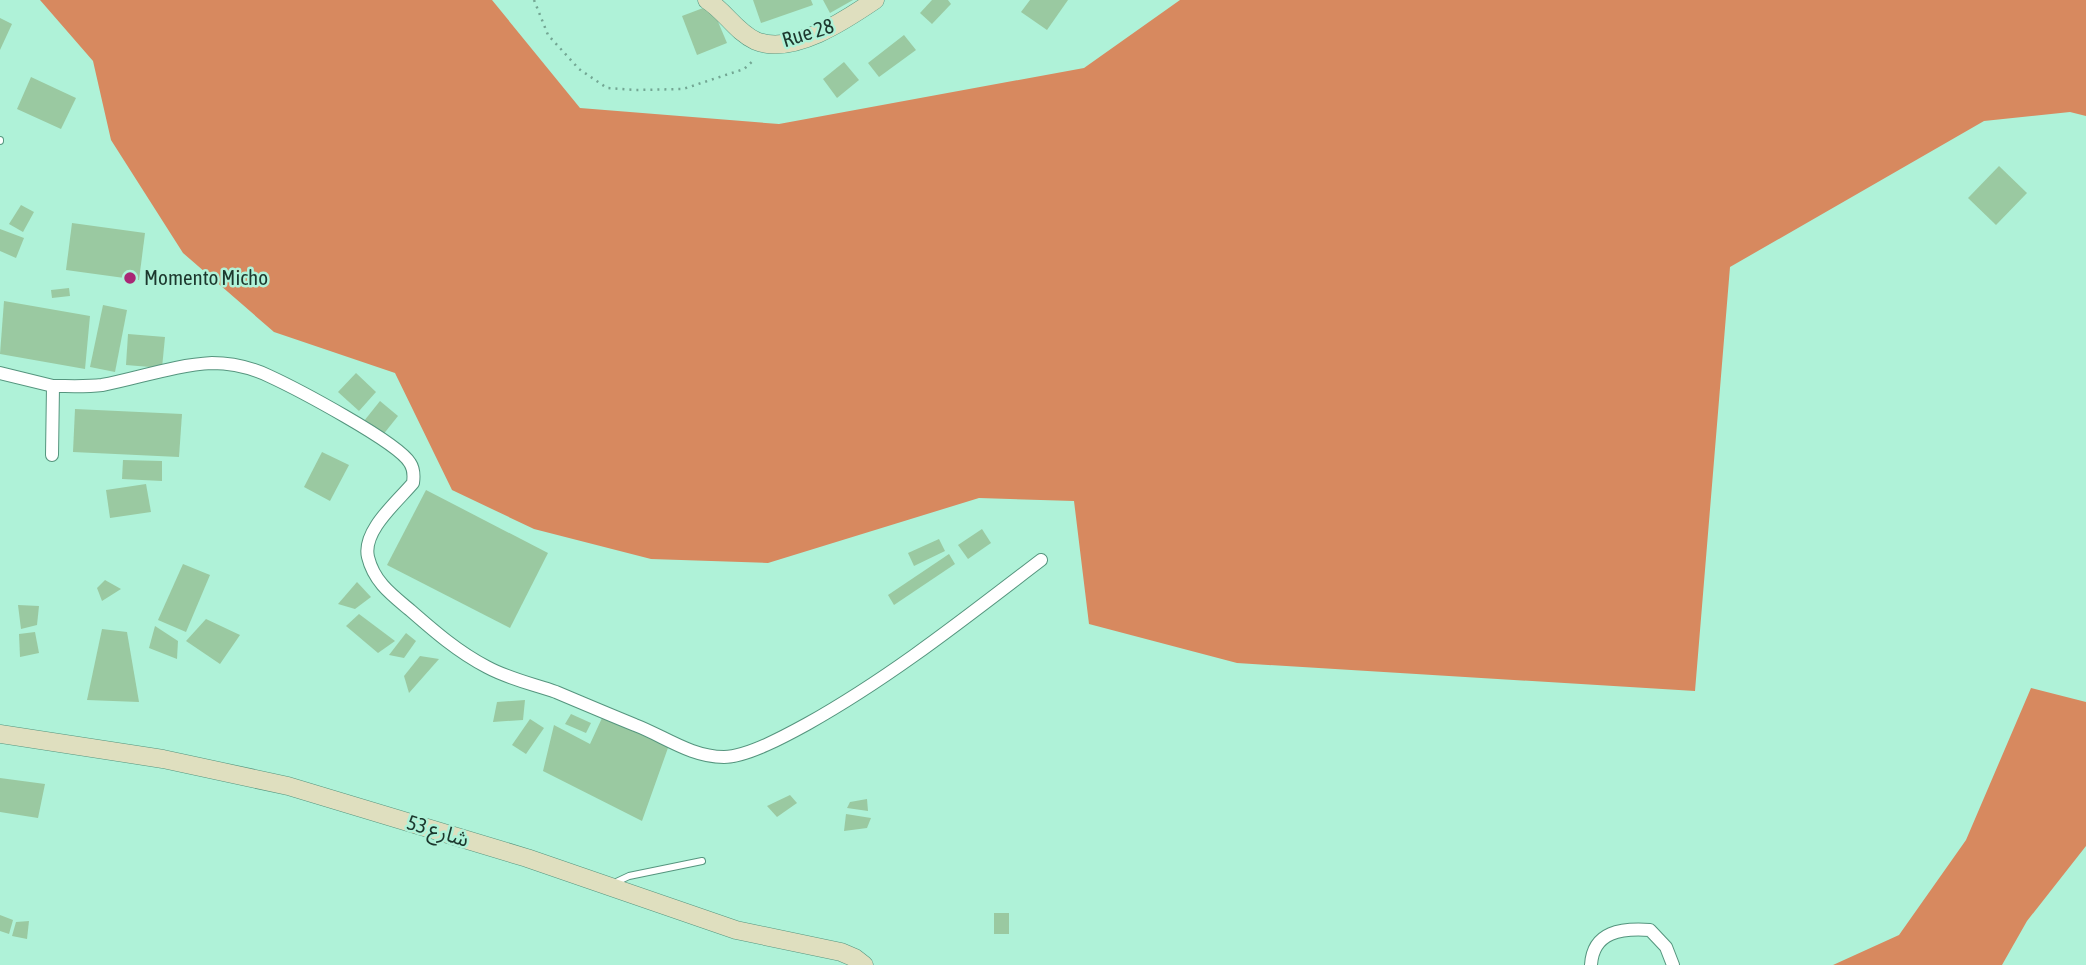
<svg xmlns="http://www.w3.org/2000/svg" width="2086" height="965" viewBox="0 0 2086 965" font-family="'Asap Condensed','Noto Sans Arabic',sans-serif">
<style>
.forest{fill:#d7895f}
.building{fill:#9ac9a1}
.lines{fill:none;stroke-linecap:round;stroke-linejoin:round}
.lane-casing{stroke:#55957e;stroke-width:8}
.street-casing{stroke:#55957e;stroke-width:14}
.secondary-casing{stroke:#55957e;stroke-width:19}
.path{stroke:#73a693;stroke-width:2.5;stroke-dasharray:2 5;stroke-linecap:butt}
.lane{stroke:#fff;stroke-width:6}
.street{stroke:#fff;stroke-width:12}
.secondary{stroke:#dfdfbf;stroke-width:18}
.poi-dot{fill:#a92775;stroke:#aff2d8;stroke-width:2.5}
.labels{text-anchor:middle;stroke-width:5;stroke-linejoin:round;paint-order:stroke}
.street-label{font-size:21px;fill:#1c372d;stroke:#aff2d8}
.poi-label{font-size:21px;fill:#1c372d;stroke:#aff2d8;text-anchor:start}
</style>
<rect width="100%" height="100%" fill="#aff2d8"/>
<g class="forest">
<path d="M40 0H492L580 108 779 124 1084 68 1180 0H2086V116L2070 112 1984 121 1730 267 1695 691 1237 663 1089 624 1074 501 979 498 768 563 651 559 534 529 452 490 395 373 274 332 183 253 111 140 93 61Z"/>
<path d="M2031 688 2086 702V846L2027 921 2002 965H1833L1899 935 1966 840Z"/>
</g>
<g class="building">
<path d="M753 0H811L813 5 761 23Z"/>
<path d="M823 0H853L830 13Z"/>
<path d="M932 0H948L951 4 932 24 920 13Z"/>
<path d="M1030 0H1068L1047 30 1021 12Z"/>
<path d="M711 5 727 43 697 55 682 16Z"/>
<path d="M0 18 12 24 0 50Z"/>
<path d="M904 35 916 50 879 77 868 63Z"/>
<path d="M844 62 859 80 837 98 823 79Z"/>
<path d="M31 77 76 98 61 129 17 109Z"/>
<path d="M1999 166 2027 193 1996 225 1968 198Z"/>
<path d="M21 205 34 212 23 232 9 224Z"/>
<path d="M72 223 145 233 139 280 66 270Z"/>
<path d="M0 229 24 238 16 258 0 251Z"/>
<path d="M69 288 70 296 52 298 51 290Z"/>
<path d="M4 301 90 316 85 369 0 354Z"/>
<path d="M103 305 127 310 115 372 90 367Z"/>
<path d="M128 334 165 337 162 368 126 365Z"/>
<path d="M356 373 376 392 359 411 338 392Z"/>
<path d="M380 401 398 416 382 436 364 421Z"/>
<path d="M75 409 182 414 179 457 73 452Z"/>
<path d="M322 452 349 465 330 501 304 487Z"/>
<path d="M123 460 162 461V481L122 479Z"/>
<path d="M146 484 151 512 110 518 106 490Z"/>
<path d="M426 490 548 553 510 628 387 565Z"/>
<path d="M982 529 991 543 968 559 958 545Z"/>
<path d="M939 539 945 551 914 566 908 553Z"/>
<path d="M949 554 955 564 894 605 888 595Z"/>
<path d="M183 564 210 575 186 632 158 620Z"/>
<path d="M105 580 121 589 102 601 97 588Z"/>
<path d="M357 582 371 597 355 609 338 604Z"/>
<path d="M18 605 39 606 37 625 21 629Z"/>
<path d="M359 614 395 641 378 653 346 626Z"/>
<path d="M206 619 240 635 220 664 186 641Z"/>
<path d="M155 626 178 641 177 659 149 648Z"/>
<path d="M102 629 127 632 139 702 87 700Z"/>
<path d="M35 632 39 653 20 657 19 634Z"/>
<path d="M406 633 416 641 404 658 389 655Z"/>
<path d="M420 656 439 659 409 693 404 676Z"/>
<path d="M525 700 523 720 493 722 497 702Z"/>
<path d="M571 714 591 723 586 733 565 724Z"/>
<path d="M602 718 669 745 642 821 543 771 554 725 590 744Z"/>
<path d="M530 719 544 728 526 754 512 745Z"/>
<path d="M0 778 45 784 38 818 0 812Z"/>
<path d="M790 795 797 803 777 817 767 806Z"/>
<path d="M867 799 868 811 847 808 850 802Z"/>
<path d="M846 814 871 818 867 828 844 831Z"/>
<rect x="994" y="913" width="15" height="21"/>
<path d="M0 915 13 920 9 934 0 931Z"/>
<path d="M29 921 27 939 12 936 16 922Z"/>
</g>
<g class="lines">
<g class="lane-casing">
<g id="lane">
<path d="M0 141V140"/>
<path d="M612 884 629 876 702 861"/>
</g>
</g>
<g class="street-casing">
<g id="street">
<path d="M0 373 53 386 52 455"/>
<path d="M53 386C69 386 86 387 102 385 139 378 174 365 212 363 231 363 252 368 269 376 295 388 398 442 410 463 414 469 414 476 413 483 397 502 362 531 368 557 374 582 392 595 410 610 434 631 458 652 487 667 509 679 533 684 556 692 582 703 608 714 635 725 664 736 691 757 724 757 747 757 787 735 807 724 891 677 965 618 1041 560"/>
<path d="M1591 965C1593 931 1622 928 1650 930L1666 947 1673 965"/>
</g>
</g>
<g class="secondary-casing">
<g id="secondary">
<path d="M707 0C725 11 736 32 756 41 793 56 847 19 875 0"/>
<path d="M0 734 163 759 288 786 527 858 736 930 841 952 855 958 864 965"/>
</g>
</g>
<path class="path" d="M534 0 548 35 579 69 607 88 636 90 683 89 744 69 755 59"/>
<use href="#lane" class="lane"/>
<use href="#street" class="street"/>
<use href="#secondary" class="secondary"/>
</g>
<circle class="poi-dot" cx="130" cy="278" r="7"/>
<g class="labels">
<g class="street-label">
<text transform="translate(808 33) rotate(-17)" y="7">Rue 28</text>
<text transform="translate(438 831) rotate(17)" y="7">شارع 53</text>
</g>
<g class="poi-label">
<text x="144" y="285">Momento Micho</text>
</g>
</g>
</svg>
